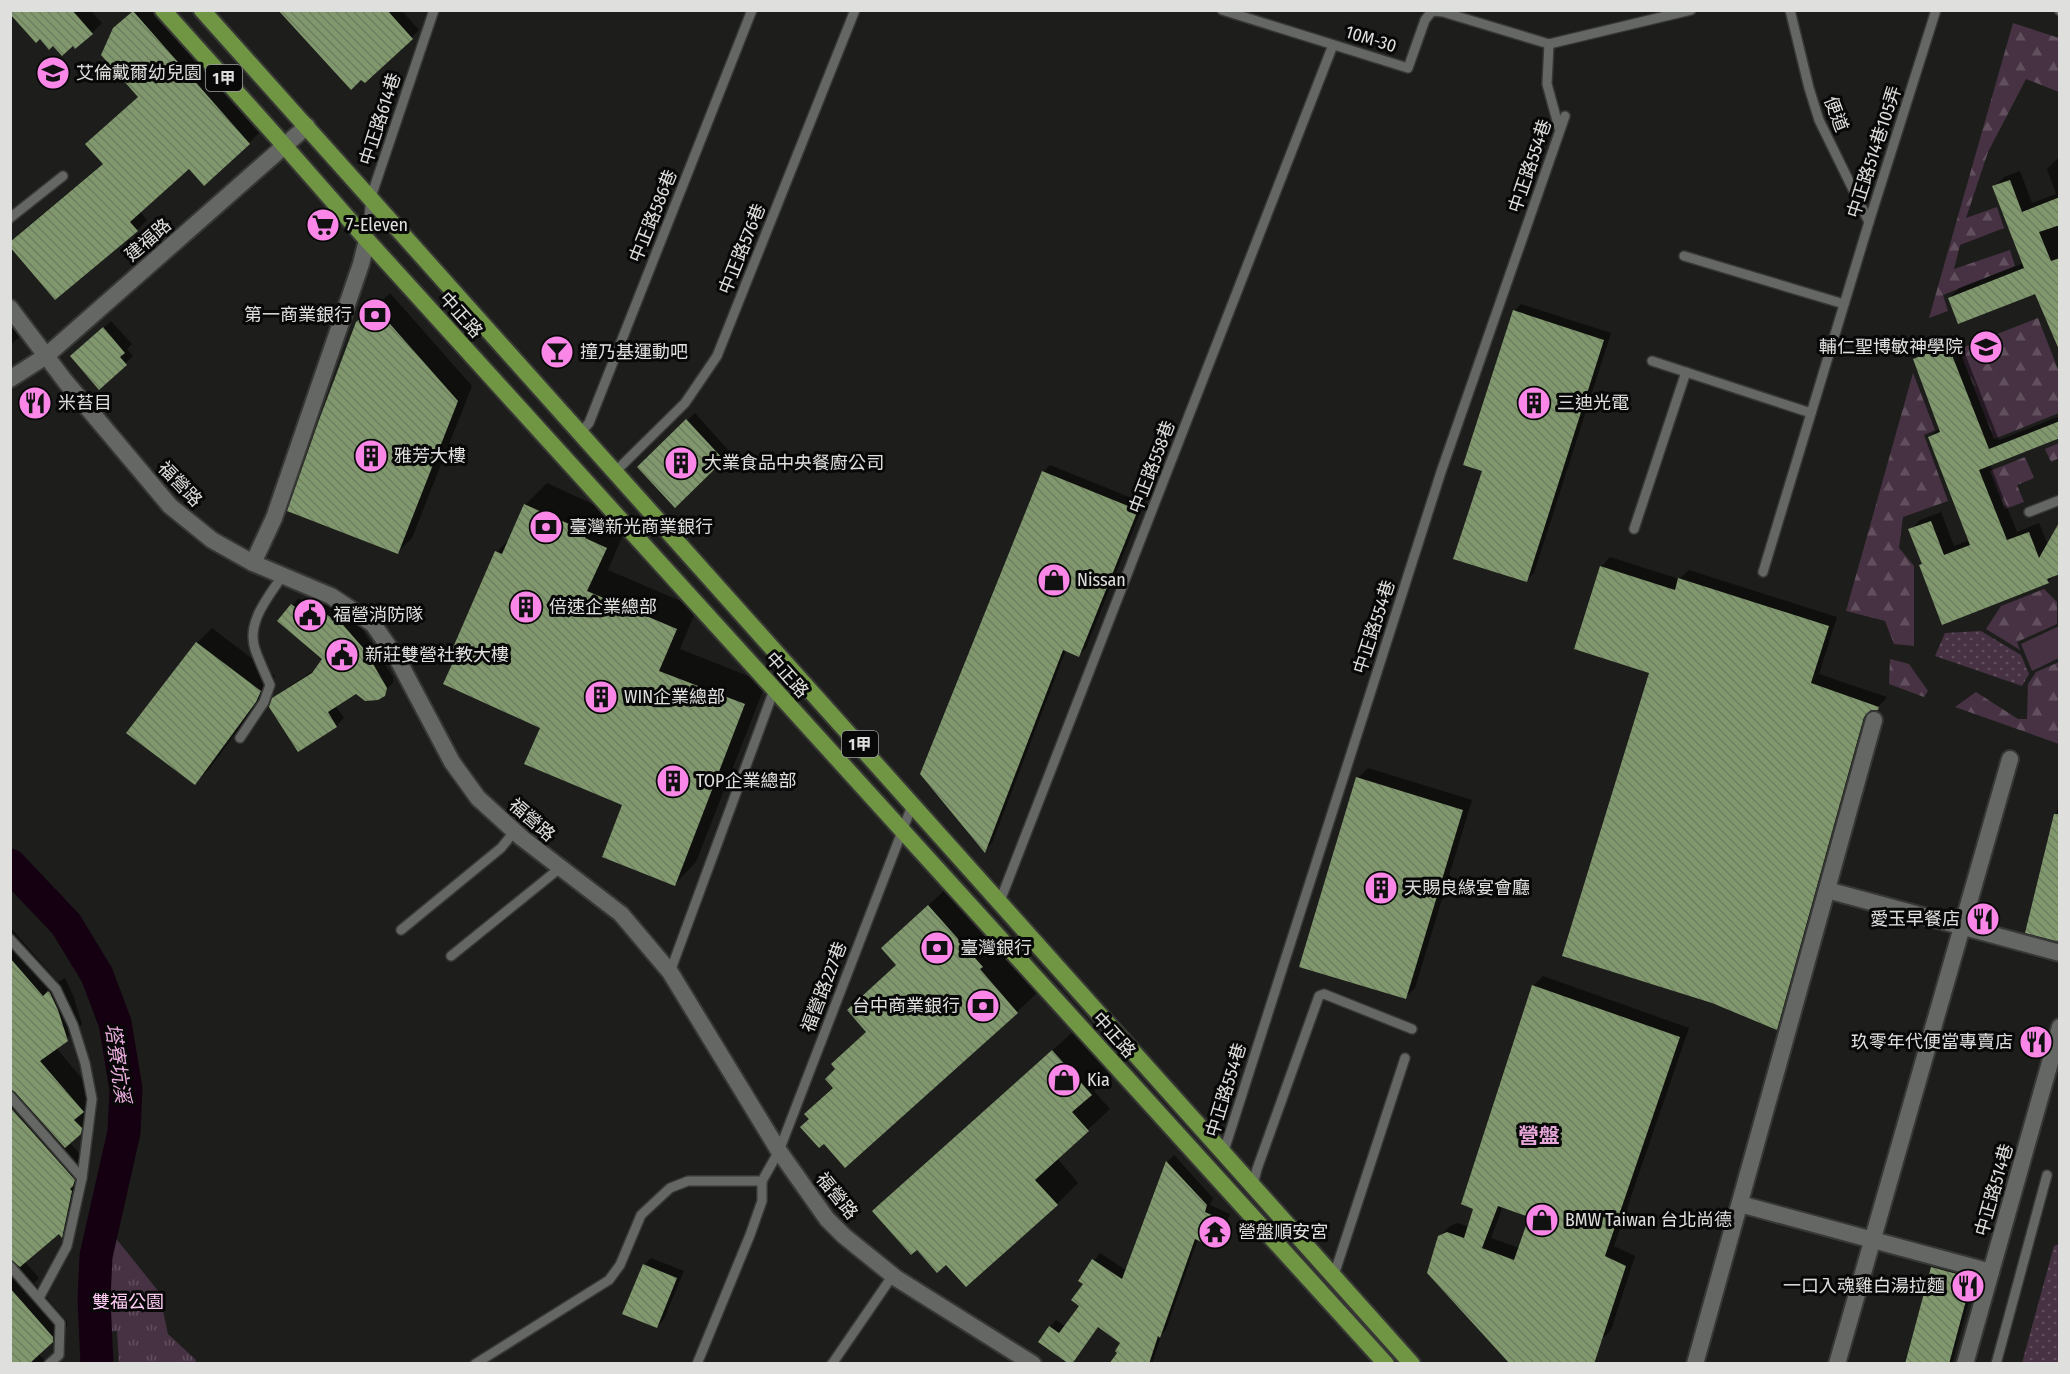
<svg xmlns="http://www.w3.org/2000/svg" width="2070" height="1374" viewBox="0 0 2070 1374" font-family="'Fira Sans Condensed','Noto Sans TC',sans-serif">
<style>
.grass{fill:url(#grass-dots)}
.forest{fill:url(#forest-firs)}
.park{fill:url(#park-tufts)}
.garden{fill:#473243}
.shadow{fill:#0007;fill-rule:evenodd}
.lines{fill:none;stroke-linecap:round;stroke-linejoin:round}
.river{stroke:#140011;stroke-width:33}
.building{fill:url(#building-back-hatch);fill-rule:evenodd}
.service-casing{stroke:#373836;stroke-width:12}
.minor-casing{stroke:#373836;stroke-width:20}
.primary-casing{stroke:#373836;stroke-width:20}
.service{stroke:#646763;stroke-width:9}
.minor{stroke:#646763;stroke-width:16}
.primary{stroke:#719643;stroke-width:16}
.labels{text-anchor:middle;stroke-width:6;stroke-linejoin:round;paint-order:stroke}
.shield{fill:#070807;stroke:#9e9f9e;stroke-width:1.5}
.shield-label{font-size:16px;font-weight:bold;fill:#dfe0de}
.street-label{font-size:18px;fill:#dfe0de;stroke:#070807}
.poi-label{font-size:18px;fill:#dfe0de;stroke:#070807;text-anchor:start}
.park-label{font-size:18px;fill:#feccf4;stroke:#070807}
.water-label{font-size:20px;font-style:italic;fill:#eaacde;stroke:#070807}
.quarter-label{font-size:21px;font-weight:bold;fill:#e7a7db;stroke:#070807}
</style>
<defs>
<pattern id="grass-dots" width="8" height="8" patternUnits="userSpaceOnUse" patternTransform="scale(1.5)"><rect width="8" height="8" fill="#473243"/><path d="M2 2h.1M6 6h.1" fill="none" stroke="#614f5e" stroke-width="1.8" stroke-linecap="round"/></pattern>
<pattern id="forest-firs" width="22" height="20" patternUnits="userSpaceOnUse" patternTransform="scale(1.5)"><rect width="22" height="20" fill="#473243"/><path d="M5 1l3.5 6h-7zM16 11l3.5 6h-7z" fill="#614f5e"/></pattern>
<pattern id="park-tufts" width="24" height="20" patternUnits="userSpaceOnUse" patternTransform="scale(1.5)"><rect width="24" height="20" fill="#473243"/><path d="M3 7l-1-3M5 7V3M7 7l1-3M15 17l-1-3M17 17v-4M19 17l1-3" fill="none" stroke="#614f5e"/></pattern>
<pattern id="building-back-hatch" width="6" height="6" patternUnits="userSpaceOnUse" patternTransform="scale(1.5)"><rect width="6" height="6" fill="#81976d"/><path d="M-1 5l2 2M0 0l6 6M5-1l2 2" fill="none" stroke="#6e7e60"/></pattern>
</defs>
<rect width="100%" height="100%" fill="#1d1e1b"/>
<g class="grass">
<path d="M1981 631 2021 655 2029 674 2022 686 1935 656 1945 633Z"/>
<path d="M2059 1244V1363H2022L2054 1246Z"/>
</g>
<g class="forest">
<path d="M2013 23 2059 38V92L2026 79 1988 152 1966 218 1997 207 2004 228 1960 245 1954 269 2010 250 2015 266 1943 295 1948 311 1929 318Z"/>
<path d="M2038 318 2059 372V413L1994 439 1959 349Z"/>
<path d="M1913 373 1935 430 1924 435 1948 501 1903 517 1899 548 1914 566V646L1894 644 1885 621 1846 611Z"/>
<path d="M2059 443V458L2051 462 2045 449Z"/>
<path d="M2025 457 2034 478 2017 485 2024 502 2005 509 1990 471Z"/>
<path d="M2044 589 2057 602V624L2017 642 2020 650 1986 629 2001 606Z"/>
<path d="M1890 659 1909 664 1928 691 1924 697 1889 684Z"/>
<path d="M2059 662V744L1955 707 1976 692 2018 719H2027L2028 684 2036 672Z"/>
</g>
<path class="park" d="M106 1226 159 1292 168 1334 196 1360 195 1363H119L117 1331 100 1332C97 1294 98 1264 106 1226Z"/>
<path class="garden" d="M2059 626V658L2032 671 2021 644Z"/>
<g class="shadow">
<path d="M10 10H90L102 23 92 33 73 44H53L40 37Z"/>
<path d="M134 10H152L259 133 249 143 189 167 140 211 147 220 137 230 20 233 104 163 139 97 126 18Z"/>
<path d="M280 10H401L419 30 365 81Z"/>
<path d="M2057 159H2060V350L2036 292 1949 298 1959 288 2024 263 1994 187 2004 177 2020 171 2032 203 2056 194 2047 169Z"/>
<path d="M390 293 472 386 412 538 397 553 358 323Z"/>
<path d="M1521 304 1611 333 1534 573 1526 581 1483 470 1514 311Z"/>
<path d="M10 320 22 335 10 345Z"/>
<path d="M111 321 132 344 127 349 133 356 99 388 79 349Z"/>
<path d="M1958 336 1999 440 2060 416V437L1990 464 2017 532 2039 523 2048 545 2055 574 2048 582 1923 563 1910 530 1920 520 1941 512 1954 546 1970 540 1930 437 1940 427 1914 359 1924 350Z"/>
<path d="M695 413 730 452 675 506 639 467Z"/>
<path d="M1050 465 1144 503 1086 648 1079 655 1066 650 992 843 985 850 1043 472Z"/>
<path d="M547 483 608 511 606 516 627 526 608 570 697 608 680 649 766 683 696 862 675 884 624 804 542 727 497 552 510 538 525 505Z"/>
<path d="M1610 557 1679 579 1689 570 1837 617 1819 674 1887 697 1877 709H1872L1786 1019 1777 1028 1651 672 1601 567Z"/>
<path d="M319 597 336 608 362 629 393 677V683L378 698 356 692 335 705 344 718 336 726 299 750 274 699 282 691 316 669 324 659 292 605 299 598 310 606Z"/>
<path d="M212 628 275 676 270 686 210 768 195 783 128 733 197 643Z"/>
<path d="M1368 768 1472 800 1415 988 1405 998 1358 778Z"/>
<path d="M2060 798V939L2027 932Z"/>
<path d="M950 885 1039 991 1017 1012 845 1166 824 1142 806 1114 834 1087 837 1069 833 1064 867 1031 849 1010 897 964 883 948Z"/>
<path d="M10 927 58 982 65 978 73 995 82 1024 56 1048 97 1096 89 1105 96 1113 95 1118 69 1142 89 1164 88 1169 84 1173 76 1221 62 1235 59 1232 25 1262 39 1278 34 1283 67 1321V1326L38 1353 47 1363 10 1364Z"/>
<path d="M1543 976 1689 1028 1614 1246 1635 1256 1611 1330 1577 1364 1440 1236 1450 1226 1458 1223 1469 1227 1533 986ZM1503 1206 1531 1216 1520 1248 1491 1238Z"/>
<path d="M1075 1030 1112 1072 1094 1091 1110 1109 1057 1158 1078 1183 1057 1204 896 1190Z"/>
<path d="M1174 1155 1213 1198 1210 1205 1230 1214 1220 1238 1213 1245 1198 1238 1166 1330 1162 1334 1152 1364H1111L1119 1352 1122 1342 1099 1326 1071 1363 1050 1327 1056 1320 1066 1327 1082 1306 1085 1283 1080 1280 1100 1253 1127 1271 1167 1162Z"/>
<path d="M651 1258 684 1271 664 1319 657 1327 644 1265Z"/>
<path d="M1939 1261 1977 1272 1952 1364H1907L1932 1267Z"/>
</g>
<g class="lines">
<path class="river" d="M10 865 66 924 97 975 115 1023 126 1089 124 1132 96 1256 94 1299 97 1364"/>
</g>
<g class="building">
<path d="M10 10H72L93 34 75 49 73 46 62 56 53 46 49 50 40 39 36 43 10 14Z"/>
<path d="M278 10H387L413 39 365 83 361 80 351 90Z"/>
<path d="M133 11 250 144 204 186 189 169 130 222 138 231 55 300 10 247V242L103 164 85 144 138 97 101 55 113 28Z"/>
<path d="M2010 180 2022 212 2060 197V225L2039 232 2051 261 2060 258V352L2035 294 1958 324 1948 298 2024 268 1992 186Z"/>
<path d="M375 307 458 401 398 554 287 511 319 420 356 322Z"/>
<path d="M1513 310 1604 340 1527 582 1453 559 1482 471 1463 465Z"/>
<path d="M103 327 125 353 120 357 127 365 99 390 70 356Z"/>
<path d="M1948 345 1989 449 2060 421V438L1979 470 2007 540 2029 532 2039 558 2060 521V574L2047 579 2049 583 1942 625 1919 565 1922 564 1908 529 1931 521 1944 555 1970 545 1928 437 1940 432 1913 359Z"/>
<path d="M686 419 724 460 675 508 637 467Z"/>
<path d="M1042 471 1138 510 1079 657 1063 650 985 853 920 774Z"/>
<path d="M524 504 587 532 585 538 607 548 587 591 677 629 659 671 745 704 675 886 602 857 622 805 524 764 540 728 443 684 454 660 448 659 495 551 502 554Z"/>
<path d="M1600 566 1675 590 1678 578 1829 626 1811 683 1879 707 1878 710H1871L1864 717 1777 1030 1712 1003 1562 956 1649 673 1574 649Z"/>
<path d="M291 604 302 612 310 604 343 625 365 650 387 688 385 696 378 700 365 701 356 694 328 712 337 727 298 752 269 707 272 698 312 673 322 659 277 621Z"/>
<path d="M196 642 261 691 256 702 195 785 126 733Z"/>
<path d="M1356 777 1463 810 1406 999 1299 967Z"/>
<path d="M2054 814H2060V942L2025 933Z"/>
<path d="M928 905 983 967 980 969 1018 1013 845 1168 824 1144 819 1148 800 1127 809 1119 804 1114 833 1088 825 1079 835 1069 831 1064 866 1032 847 1010 896 965 881 948Z"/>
<path d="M10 958 43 996 48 991 50 993 58 1010 68 1041 40 1061 84 1112 74 1120 82 1128 81 1134 65 1148 15 1092 10 1089Z"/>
<path d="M1532 985 1680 1037 1605 1256 1626 1266 1594 1364H1510L1427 1273 1438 1236 1447 1232 1464 1238 1473 1209 1461 1204ZM1498 1206 1529 1217 1514 1260 1482 1248Z"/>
<path d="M1052 1050 1092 1095 1072 1112 1089 1131 1035 1180 1058 1205 966 1287 946 1265 937 1273 917 1250 911 1255 872 1211Z"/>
<path d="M10 1107 75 1180 73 1186 70 1189 72 1191 62 1238 59 1234 20 1267 10 1259Z"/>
<path d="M1166 1161 1207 1205 1205 1212 1225 1221 1213 1247 1195 1239 1160 1338 1158 1336 1149 1364H1109L1117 1353 1115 1351 1120 1343 1098 1327 1072 1364H1069L1038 1342 1049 1326 1059 1333 1079 1306 1071 1300 1083 1284 1078 1281 1092 1259 1122 1279Z"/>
<path d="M643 1264 677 1278 657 1328 622 1314Z"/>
<path d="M1931 1267 1972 1278 1949 1364H1905Z"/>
<path d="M10 1288 53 1337V1342L29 1364H10Z"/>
</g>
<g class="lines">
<g class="service-casing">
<g id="service">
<path d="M1222 10 1408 68 1425 20 1432 11 1443 12 1549 44 1691 10"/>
<path d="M1790 10 1809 88 1819 120 1869 222"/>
<path d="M2059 10 2060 11"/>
<path d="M1549 44 1547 84 1559 128"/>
<path d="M10 218 63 176"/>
<path d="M367 240 371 197 434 10"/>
<path d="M1684 256 1844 304"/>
<path d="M1652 361 1811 413"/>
<path d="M581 432 589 423 752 10"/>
<path d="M616 471 685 403 717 356 855 10"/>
<path d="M2029 512 2060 500"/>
<path d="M1634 529 1686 372"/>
<path d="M1763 572 1869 222 1936 10"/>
<path d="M240 738 264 702 270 685C265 673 259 661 255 649 246 622 269 596 283 575"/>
<path d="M1000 901 1333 45"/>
<path d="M401 930 501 848 514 832"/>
<path d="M10 939 56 989 73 1025 85 1063 92 1099 82 1178 67 1246 39 1298"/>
<path d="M451 956 560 868"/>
<path d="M670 972 774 690"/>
<path d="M10 1096 82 1178"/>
<path d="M1224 1151 1441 472 1565 116"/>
<path d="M1253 1185 1257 1169 1319 996 1324 994 1412 1029"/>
<path d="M10 1266 60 1323 59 1355 49 1364"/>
<path d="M1334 1275 1405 1058"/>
<path d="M475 1364 609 1280 620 1265 641 1215 670 1188 688 1181H762L779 1151 913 803"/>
<path d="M697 1364 750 1235 762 1201V1181"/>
<path d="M832 1364 893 1275"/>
<path d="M1996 1364 2047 1175"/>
</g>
</g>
<g class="minor-casing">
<g id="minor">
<path d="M10 308 65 381 170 506 212 540 253 563 331 596 373 624 398 660 452 762 478 798 522 838 621 914 670 972 779 1151 827 1219 844 1236 896 1278 1033 1364"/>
<path d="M10 379 46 356 307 126"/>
<path d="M253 563 274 518 361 264 367 240"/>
<path d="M1827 890 2060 953"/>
<path d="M1740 1204 1991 1272"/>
<path d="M1695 1364 1874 720"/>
<path d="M1837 1364 2010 759"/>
<path d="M1965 1364 2060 1027"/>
</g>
</g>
<g class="primary-casing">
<g id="primary">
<path d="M163 10 275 135 367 240 1386 1364"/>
<path d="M202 10 1412 1364"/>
</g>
</g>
<use href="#service" class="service"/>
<use href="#minor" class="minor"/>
<use href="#primary" class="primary"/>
</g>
<defs>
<g id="school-disc" transform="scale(1.725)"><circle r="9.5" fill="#fa87e8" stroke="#070807"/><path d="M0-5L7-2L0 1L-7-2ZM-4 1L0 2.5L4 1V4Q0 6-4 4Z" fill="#111"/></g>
<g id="supermarket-disc" transform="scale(1.725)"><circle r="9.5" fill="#fa87e8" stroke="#070807"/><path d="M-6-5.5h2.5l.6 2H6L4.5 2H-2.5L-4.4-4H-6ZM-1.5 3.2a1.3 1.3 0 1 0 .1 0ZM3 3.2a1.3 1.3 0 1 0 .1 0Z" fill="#111"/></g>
<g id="bank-disc" transform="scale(1.725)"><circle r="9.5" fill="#fa87e8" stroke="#070807"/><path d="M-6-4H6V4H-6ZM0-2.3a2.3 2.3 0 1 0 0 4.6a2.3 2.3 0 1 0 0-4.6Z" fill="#111"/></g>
<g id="university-disc" transform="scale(1.725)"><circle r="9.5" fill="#fa87e8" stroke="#070807"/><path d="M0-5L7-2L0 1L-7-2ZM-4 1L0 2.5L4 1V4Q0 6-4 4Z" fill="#111"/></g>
<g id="bar-disc" transform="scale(1.725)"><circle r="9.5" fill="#fa87e8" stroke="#070807"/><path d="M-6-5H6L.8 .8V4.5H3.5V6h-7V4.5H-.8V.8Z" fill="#111"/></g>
<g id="restaurant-disc" transform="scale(1.725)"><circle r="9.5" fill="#fa87e8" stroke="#070807"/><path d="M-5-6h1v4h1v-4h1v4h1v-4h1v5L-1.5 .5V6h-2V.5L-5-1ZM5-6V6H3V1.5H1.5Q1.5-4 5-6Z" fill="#111"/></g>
<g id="building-disc" transform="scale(1.725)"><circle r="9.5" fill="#fa87e8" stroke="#070807"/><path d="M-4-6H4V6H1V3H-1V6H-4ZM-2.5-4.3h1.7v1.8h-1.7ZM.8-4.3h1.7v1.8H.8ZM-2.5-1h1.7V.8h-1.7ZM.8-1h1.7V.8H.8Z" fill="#111"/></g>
<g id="shop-disc" transform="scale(1.725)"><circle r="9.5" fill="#fa87e8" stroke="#070807"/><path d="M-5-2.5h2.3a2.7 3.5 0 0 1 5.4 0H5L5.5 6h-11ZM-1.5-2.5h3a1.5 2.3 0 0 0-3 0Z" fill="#111"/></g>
<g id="civic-disc" transform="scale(1.725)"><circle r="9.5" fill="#fa87e8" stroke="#070807"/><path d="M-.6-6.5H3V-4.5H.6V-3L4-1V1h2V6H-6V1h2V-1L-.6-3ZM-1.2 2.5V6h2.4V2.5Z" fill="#111"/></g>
<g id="temple-disc" transform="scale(1.725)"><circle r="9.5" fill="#fa87e8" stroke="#070807"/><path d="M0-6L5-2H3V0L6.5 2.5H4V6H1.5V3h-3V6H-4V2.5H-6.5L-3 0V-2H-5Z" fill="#111"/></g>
</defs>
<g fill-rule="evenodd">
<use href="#school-disc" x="53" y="73"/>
<use href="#supermarket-disc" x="323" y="225"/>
<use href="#bank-disc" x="375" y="315"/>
<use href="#university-disc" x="1986" y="347"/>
<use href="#bar-disc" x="557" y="352"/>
<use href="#restaurant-disc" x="35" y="403"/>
<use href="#building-disc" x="1534" y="403"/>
<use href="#building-disc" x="371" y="456"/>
<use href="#building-disc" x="681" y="463"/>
<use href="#bank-disc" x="546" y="527"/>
<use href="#shop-disc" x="1054" y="580"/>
<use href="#building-disc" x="526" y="607"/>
<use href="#civic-disc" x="310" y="615"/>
<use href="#civic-disc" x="342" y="655"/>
<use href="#building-disc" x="601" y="697"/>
<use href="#building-disc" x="673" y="781"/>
<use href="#building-disc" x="1381" y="888"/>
<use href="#restaurant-disc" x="1983" y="919"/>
<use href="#bank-disc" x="937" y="948"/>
<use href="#bank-disc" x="983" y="1006"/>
<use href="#restaurant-disc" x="2036" y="1042"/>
<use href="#shop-disc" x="1064" y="1080"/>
<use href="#shop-disc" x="1542" y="1220"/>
<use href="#temple-disc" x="1215" y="1232"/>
<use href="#restaurant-disc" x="1968" y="1286"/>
</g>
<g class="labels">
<g class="shield">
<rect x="206" y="65" width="36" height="26" rx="4.5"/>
<rect x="842" y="731" width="36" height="26" rx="4.5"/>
</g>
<g class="shield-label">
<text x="224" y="84">1甲</text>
<text x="860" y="750">1甲</text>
</g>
<g class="street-label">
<text transform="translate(1371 39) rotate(17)" y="6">10M-30</text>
<text transform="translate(1836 114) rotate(69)" y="6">便道</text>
<text transform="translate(380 119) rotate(-72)" y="6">中正路614巷</text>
<text transform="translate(1874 152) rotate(-72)" y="6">中正路514巷105弄</text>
<text transform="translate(1530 166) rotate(-71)" y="6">中正路554巷</text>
<text transform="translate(653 216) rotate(-68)" y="6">中正路586巷</text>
<text transform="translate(148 240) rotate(-41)" y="6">建福路</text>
<text transform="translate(742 249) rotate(-68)" y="6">中正路576巷</text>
<text transform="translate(461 315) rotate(48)" y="6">中正路</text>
<text transform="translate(1152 467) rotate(-69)" y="6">中正路558巷</text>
<text transform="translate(180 484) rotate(46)" y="6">福營路</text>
<text transform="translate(1374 627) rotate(-72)" y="6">中正路554巷</text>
<text transform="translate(787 675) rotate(48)" y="6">中正路</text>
<text transform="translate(532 820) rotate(41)" y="6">福營路</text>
<text transform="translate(824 987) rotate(-69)" y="6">福營路227巷</text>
<text transform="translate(1114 1035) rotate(48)" y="6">中正路</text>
<text transform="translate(1226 1090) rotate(-73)" y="6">中正路554巷</text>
<text transform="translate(1994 1190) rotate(-74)" y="6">中正路514巷</text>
<text transform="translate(837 1196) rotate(51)" y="6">福營路</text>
</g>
<g class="poi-label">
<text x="76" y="79">艾倫戴爾幼兒園</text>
<text x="346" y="231">7-Eleven</text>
<text x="352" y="321" text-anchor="end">第一商業銀行</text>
<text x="1963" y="353" text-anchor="end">輔仁聖博敏神學院</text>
<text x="580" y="358">撞乃基運動吧</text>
<text x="58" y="409">米苔目</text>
<text x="1557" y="409">三迪光電</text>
<text x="394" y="462">雅芳大樓</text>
<text x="704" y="469">大業食品中央餐廚公司</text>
<text x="569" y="533">臺灣新光商業銀行</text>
<text x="1077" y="586">Nissan</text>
<text x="549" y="613">倍速企業總部</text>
<text x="333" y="621">福營消防隊</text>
<text x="365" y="661">新莊雙營社教大樓</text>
<text x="624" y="703">WIN企業總部</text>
<text x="696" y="787">TOP企業總部</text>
<text x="1404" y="894">天賜良緣宴會廳</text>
<text x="1960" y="925" text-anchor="end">愛玉早餐店</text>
<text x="960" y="954">臺灣銀行</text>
<text x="960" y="1012" text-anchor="end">台中商業銀行</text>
<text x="2013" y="1048" text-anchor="end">玖零年代便當專賣店</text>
<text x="1087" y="1086">Kia</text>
<text x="1565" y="1226">BMW Taiwan 台北尚德</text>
<text x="1238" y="1238">營盤順安宮</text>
<text x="1945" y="1292" text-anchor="end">一口入魂雞白湯拉麵</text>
</g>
<g class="park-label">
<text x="128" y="1308">雙福公園</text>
</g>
<g class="water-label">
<text transform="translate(118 1063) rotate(82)" y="7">塔寮坑溪</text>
</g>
<g class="quarter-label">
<text x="1539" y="1143">營盤</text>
</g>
</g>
<rect width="2070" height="1374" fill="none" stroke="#dfe0de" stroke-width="24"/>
</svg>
